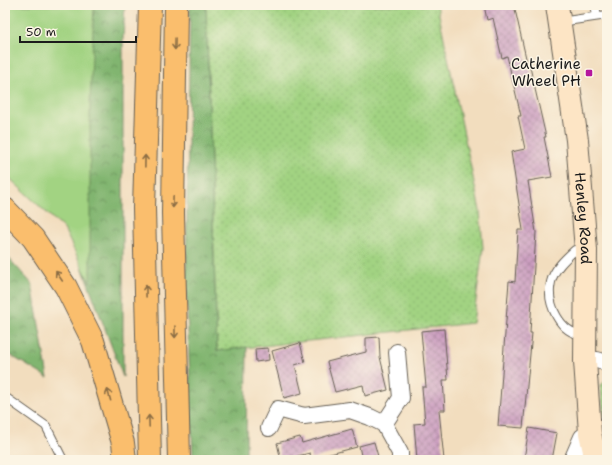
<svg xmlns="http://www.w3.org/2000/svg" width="612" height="465" viewBox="0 0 612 465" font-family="'Shantell Sans',sans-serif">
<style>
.grass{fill:url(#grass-dots);stroke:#5f784f}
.forest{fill:url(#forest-crowns);stroke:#4e6846}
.park{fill:#a2d382;stroke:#5f784f}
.building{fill:url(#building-cross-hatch)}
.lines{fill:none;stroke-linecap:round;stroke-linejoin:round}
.lane-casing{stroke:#676055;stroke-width:10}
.street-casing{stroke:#676055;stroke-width:18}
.secondary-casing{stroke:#676055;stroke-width:24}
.primary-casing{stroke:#676055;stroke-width:24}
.lane{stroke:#fff;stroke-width:8}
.street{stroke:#fff;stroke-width:16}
.secondary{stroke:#fde5c5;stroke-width:22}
.primary{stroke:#fabe6d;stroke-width:22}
.oneway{stroke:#8b6d44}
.poi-dot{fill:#b5179e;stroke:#fcf5e5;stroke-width:1.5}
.labels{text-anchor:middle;stroke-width:3;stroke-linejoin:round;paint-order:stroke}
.poi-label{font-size:15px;fill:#1c1c1c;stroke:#fcf5e5;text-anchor:end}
.street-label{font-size:15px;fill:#1c1c1c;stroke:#fcf5e5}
</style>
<defs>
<pattern id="grass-dots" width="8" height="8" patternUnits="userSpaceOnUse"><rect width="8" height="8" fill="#a2d382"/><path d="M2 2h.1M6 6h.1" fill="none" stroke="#8bb570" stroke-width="1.8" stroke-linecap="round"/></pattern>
<pattern id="forest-crowns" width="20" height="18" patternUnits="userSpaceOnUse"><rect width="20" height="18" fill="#81b570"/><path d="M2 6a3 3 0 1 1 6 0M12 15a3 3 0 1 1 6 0" fill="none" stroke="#69925b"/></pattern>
<pattern id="building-cross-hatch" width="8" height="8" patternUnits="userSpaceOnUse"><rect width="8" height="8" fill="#ca9bbf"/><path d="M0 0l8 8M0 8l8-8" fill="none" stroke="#a37e9a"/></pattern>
</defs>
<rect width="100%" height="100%" fill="#fcf5e5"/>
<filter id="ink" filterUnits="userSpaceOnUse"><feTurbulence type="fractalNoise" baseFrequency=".025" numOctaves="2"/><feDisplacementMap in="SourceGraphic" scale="8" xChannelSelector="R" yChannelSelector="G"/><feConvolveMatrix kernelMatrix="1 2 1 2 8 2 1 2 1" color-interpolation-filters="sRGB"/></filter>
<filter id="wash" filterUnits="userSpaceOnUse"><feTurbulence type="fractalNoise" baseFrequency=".012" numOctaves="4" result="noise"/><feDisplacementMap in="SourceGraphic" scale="16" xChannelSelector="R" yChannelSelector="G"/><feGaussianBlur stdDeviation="0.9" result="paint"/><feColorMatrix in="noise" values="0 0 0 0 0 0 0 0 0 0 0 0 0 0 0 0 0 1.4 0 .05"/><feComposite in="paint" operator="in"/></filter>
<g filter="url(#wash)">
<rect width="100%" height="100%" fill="#f2ddbe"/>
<g class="grass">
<path d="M206 5H437L480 211 483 248 473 323 217 351Z"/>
<path d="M607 380V433L606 434 601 390V385Z"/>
</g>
<g class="forest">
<path d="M5 5H125L123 39V377L69 232Z"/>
<path d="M190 5H206L217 351 247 347 246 460H193L186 281Z"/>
<path d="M5 254 32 284 48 378 5 352Z"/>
</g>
<path class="park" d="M5 5H94L90 104V283L64 229 5 174Z"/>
<g id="blocks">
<g class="building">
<path d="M484 5H514L528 67H530L546 137H544L552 177 528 181 536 232 530 333H532L523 428 498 426 509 281 515 282 518 230H523L511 152 525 149 518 116H521L507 56 502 58 493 18 487 20Z"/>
<path d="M444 329 448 380H443L445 410H439L444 460H417L414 424 425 423 422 387H426L421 331Z"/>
<path d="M379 337 380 357 388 390 365 396 363 385 335 392 327 362 366 352V338Z"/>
<path d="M300 343 305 362 295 365 302 393 284 398 272 351Z"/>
<path d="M268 348 269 360 256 362 255 349Z"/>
<path d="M529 428 557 433 552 460 524 459Z"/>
<path d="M352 429 357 447 311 459 310 453 281 460 277 443 300 437 302 443Z"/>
<path d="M374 442 379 460H362L359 446Z"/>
</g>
</g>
</g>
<g filter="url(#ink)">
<use href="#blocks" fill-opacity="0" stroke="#676055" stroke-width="1"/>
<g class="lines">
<g class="lane-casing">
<g id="lane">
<path d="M595 5 597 16"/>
<path d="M560 22 607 15"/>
<path d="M583 335C560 333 546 304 551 282 554 269 565 259 575 250H585"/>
<path d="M5 397 46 426 63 460"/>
</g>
</g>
<g class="street-casing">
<g id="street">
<path d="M585 361 597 360 607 363"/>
<path d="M384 424 401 398 397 352"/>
<path d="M269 428 278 409 304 416 350 410 370 417 384 424 400 453V460"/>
<path d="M572 460 582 437 590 433"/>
</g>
</g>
<g class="secondary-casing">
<g id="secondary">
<path id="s1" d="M557 5 577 140 586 250 585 361 590 433 596 460"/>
</g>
</g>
<g class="primary-casing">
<g id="primary">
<path d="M150 5 144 208 150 460"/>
<path d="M176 5 173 213 179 460"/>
<path d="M5 209 33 238 66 287 93 341 123 443 125 460"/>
</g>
</g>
<use href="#lane" class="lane"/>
<use href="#street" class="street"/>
<use href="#secondary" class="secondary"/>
<use href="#primary" class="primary"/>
</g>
<defs><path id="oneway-shaft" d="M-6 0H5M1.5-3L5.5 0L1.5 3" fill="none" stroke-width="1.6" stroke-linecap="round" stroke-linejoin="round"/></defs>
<g class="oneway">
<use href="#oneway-shaft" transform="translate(175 44) rotate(91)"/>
<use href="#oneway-shaft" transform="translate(145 161) rotate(-89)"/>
<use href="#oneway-shaft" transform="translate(173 202) rotate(91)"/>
<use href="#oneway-shaft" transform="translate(59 276) rotate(-124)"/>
<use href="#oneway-shaft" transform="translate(146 291) rotate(-91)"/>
<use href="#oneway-shaft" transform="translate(175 332) rotate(89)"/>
<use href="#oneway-shaft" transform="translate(109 395) rotate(-106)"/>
<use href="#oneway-shaft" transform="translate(149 421) rotate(-92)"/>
</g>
</g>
<rect class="poi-dot" x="585" y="69" width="8" height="8" rx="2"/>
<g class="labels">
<g class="poi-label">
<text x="581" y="69">Catherine<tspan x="581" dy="17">Wheel PH</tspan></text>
</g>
<g class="street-label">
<text dy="5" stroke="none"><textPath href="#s1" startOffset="215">Henley Road</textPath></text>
</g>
</g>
<rect width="612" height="465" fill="none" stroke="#fcf5e5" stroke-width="20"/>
<path d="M20 36v6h116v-6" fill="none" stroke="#1c1c1c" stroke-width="2"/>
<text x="26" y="36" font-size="12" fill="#1c1c1c" stroke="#fcf5e5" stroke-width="3" paint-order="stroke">50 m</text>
</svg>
